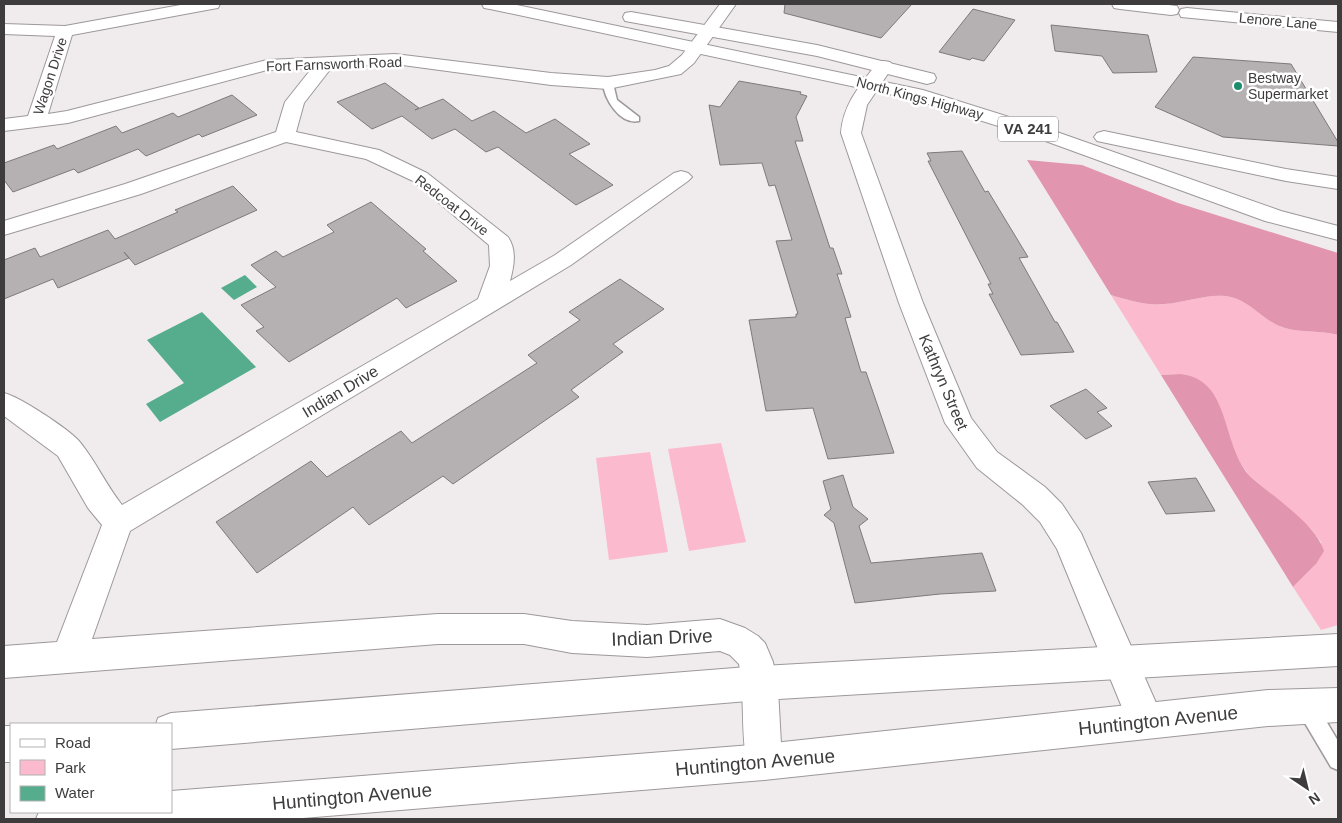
<svg xmlns="http://www.w3.org/2000/svg" width="1342" height="823" viewBox="0 0 1342 823" font-family="Arial,sans-serif">
<style>
.green{fill:#fbbace}
.forest{fill:#e295ae}
.water{fill:#55ad8e}
.building{fill:#b5b0b2;stroke:#7e797a}
.lines{fill:none;stroke-linecap:round;stroke-linejoin:round}
.service-casing{stroke:#9d9899;stroke-width:3}
.minor-casing{stroke:#9d9899;stroke-width:2}
.secondary-casing{stroke:#9d9899;stroke-width:2}
.primary-casing{stroke:#9d9899;stroke-width:2}
.service{fill:#fff;fill-rule:evenodd}
.minor{fill:#fff;fill-rule:evenodd}
.secondary{fill:#fff;fill-rule:evenodd}
.primary{fill:#fff;fill-rule:evenodd}
.poi-dot{fill:#1c8c6c;stroke:#fff;stroke-width:2}
.labels{text-anchor:middle;stroke-width:5;stroke-linejoin:round;paint-order:stroke}
.far-street-label{font-size:14px;fill:#3e3c3c;stroke:#fff}
.far-poi-label{font-size:14px;fill:#3e3c3c;stroke:#fff;text-anchor:start}
.shield{fill:#fff;stroke:#787676;stroke-width:1}
.shield-label{font-size:15px;font-weight:bold;fill:#3e3c3c}
.street-label{font-size:16px;fill:#3e3c3c;stroke:#fff}
.near-street-label{font-size:19px;fill:#3e3c3c;stroke:#fff}
</style>
<rect width="100%" height="100%" fill="#f0ebec"/>
<g class="green">
<path d="M1111 295C1128 300 1146 306 1164 304 1184 303 1205 294 1225 296 1251 299 1261 321 1285 328 1301 333 1320 330 1338 335V625L1321 630 1293 587 1316 564 1321 542 1311 529 1249 475 1236 457 1229 435 1180 374 1161 375Z"/>
<path d="M721 443 746 542 689 551 668 449Z"/>
<path d="M650 452 668 552 609 560 596 458Z"/>
</g>
<g class="forest">
<path d="M1027 160 1082 165 1178 203 1338 253V335C1321 330 1301 333 1285 328 1261 321 1251 299 1225 296 1205 294 1184 303 1164 304 1146 306 1128 300 1111 295Z"/>
<path d="M1180 374C1233 379 1220 448 1252 478 1273 497 1316 524 1324 551L1316 564 1293 587 1161 375Z"/>
</g>
<g class="water">
<path d="M245 275 257 287 234 300 221 288Z"/>
<path d="M202 312 256 367 160 422 146 404 184 383 147 340Z"/>
</g>
<g class="building">
<path d="M785 4H912L881 38 784 13Z"/>
<path d="M973 9 1015 20 984 61 972 58 970 60 939 52Z"/>
<path d="M1051 25 1148 35 1157 72 1113 73 1102 56 1055 51Z"/>
<path d="M1193 57 1291 64 1338 142V146L1223 137 1155 107Z"/>
<path d="M739 81 801 92 800 94 807 96 796 117 803 141H795L830 248H833L842 274H837L851 317 845 318 861 372H866L894 453 828 459 813 408 766 411 749 320 796 317V314H798L776 241 792 240 775 185 769 186 762 163 720 165 709 105 720 107Z"/>
<path d="M385 83 419 108 415 110 443 99 472 121 494 111 526 133 555 119 590 144 569 154 613 185 576 205 498 147 486 152 455 129 432 139 402 116 372 129 337 102Z"/>
<path d="M232 95 257 115 202 137 199 134 146 156 138 149 78 173 74 169 13 192 4 180V163L54 145 57 149 116 126 122 133 173 113 178 117Z"/>
<path d="M962 151 985 192 988 191 1028 257 1019 258 1055 322H1057L1074 352 1021 355 989 294H993L988 284H991L928 161H931L927 153Z"/>
<path d="M233 186 257 210 135 265 124 252 129 258 58 288 53 279 4 299V260L35 248 40 257 108 230 115 239 178 212 175 210Z"/>
<path d="M371 202 426 249 423 251 457 281 406 308 397 298 289 362 256 331 264 327 241 305 276 287 251 265 276 251 283 257 334 232 327 225Z"/>
<path d="M620 279 664 309 613 344 623 352 571 390 579 397 453 484 443 476 369 525 353 507 257 573 216 522 311 461 327 477 401 431 412 443 537 363 528 355 580 320 569 312Z"/>
<path d="M1086 389 1107 408 1097 412 1112 426 1086 439 1050 406Z"/>
<path d="M843 475 853 507 868 519 859 526 871 563 982 553 996 591 940 594 855 603 834 523 824 515 831 509 823 481Z"/>
<path d="M1196 478 1215 511 1166 514 1148 482Z"/>
</g>
<g class="lines">
<g class="service-casing">
<g id="service">
<path d="M608 80 613 83 617 100 639 117V121C620 125 604 99 603 83Z"/>
<path d="M1306 696 1313 699 1338 741V770L1331 767 1299 713 1296 706 1299 699Z"/>
</g>
</g>
<g class="minor-casing">
<g id="minor">
<path d="M186 4H220L218 8 212 9 72 35 48 114 67 111 267 60 395 54 551 73 608 77 655 70 669 66 682 55 720 4H736L694 63 681 74 608 89 551 85 395 64 332 67 304 103 296 132 379 150 427 173 508 237C517 250 514 266 510 281L555 255 674 173 681 171 688 173 692 177 688 181 571 265 130 531 92 639 438 614H524L572 621 647 625 720 619 745 628 758 636 765 643 773 662 778 689 782 762 777 775 764 780 751 775C739 746 746 698 739 664L730 655 720 651 647 657 572 653 524 644H438L4 678V646L57 642 102 525 88 508 58 456 4 416V393C20 397 67 428 79 441 95 460 106 485 122 505L478 299 490 266 489 245 413 181 366 159 286 142 141 194 4 235V221L125 184 276 132 285 102 312 68 267 70 68 123 4 131V119L28 116 55 36 4 34V24L65 26Z"/>
<path d="M1112 4H1160L1177 6 1179 10 1177 14 1171 15 1120 9 1114 8Z"/>
<path d="M1187 8 1338 22V32L1181 17 1179 13 1181 9Z"/>
<path d="M884 61 890 62 893 66 867 105 861 133 923 303 971 418 997 452 1045 487 1062 504 1081 533 1164 721 1159 734 1146 739 1133 734 1057 549 1040 522 1023 505 977 468 945 423 899 303 841 133C843 104 861 84 878 62Z"/>
</g>
</g>
<g class="secondary-casing">
<g id="secondary">
<path d="M1338 634V666L760 700 171 749V724H156L158 718 171 713 760 666Z"/>
<path d="M1338 688V722L1268 726 764 780 291 819H36L39 812H171V791L764 744 1268 690Z"/>
<rect x="4" y="726" width="7" height="36"/>
</g>
</g>
<g class="primary-casing">
<g id="primary">
<path d="M482 4H512L923 90 1054 131 1281 211 1338 226V240L1265 221 1040 139 912 99 490 9 484 8Z"/>
<path d="M631 12 817 45 934 74 936 78 934 82 927 84 817 56 625 21 623 17 625 13Z"/>
<path d="M1104 131 1286 169 1338 177V189L1286 181 1097 141 1094 137 1097 133Z"/>
</g>
</g>
<use href="#service" class="service"/>
<use href="#minor" class="minor"/>
<use href="#secondary" class="secondary"/>
<use href="#primary" class="primary"/>
</g>
<circle class="poi-dot" cx="1238" cy="86" r="5"/>
<g class="labels">
<g class="far-street-label">
<text transform="translate(1278 21) rotate(5)" y="5">Lenore Lane</text>
<text transform="translate(334 64) rotate(-2)" y="5">Fort Farnsworth Road</text>
<text transform="translate(50 76) rotate(-72)" y="5">Wagon Drive</text>
<text transform="translate(920 98) rotate(15)" y="5">North Kings Highway</text>
<text transform="translate(452 205) rotate(38)" y="5">Redcoat Drive</text>
</g>
<g class="far-poi-label">
<text x="1248" y="83">Bestway<tspan x="1248" dy="16">Supermarket</tspan></text>
</g>
<rect class="shield" x="998" y="116.5" width="60" height="25" rx="4"/>
<g class="shield-label">
<text x="1028" y="134">VA 241</text>
</g>
<g class="street-label">
<text transform="translate(944 382) rotate(67)" y="6">Kathryn Street</text>
<text transform="translate(340 391) rotate(-31)" y="6">Indian Drive</text>
</g>
<g class="near-street-label">
<text transform="translate(662 637) rotate(-2)" y="7">Indian Drive</text>
<text transform="translate(1158 720) rotate(-6)" y="7">Huntington Avenue</text>
<text transform="translate(755 762) rotate(-5)" y="7">Huntington Avenue</text>
<text transform="translate(352 796) rotate(-5)" y="7">Huntington Avenue</text>
</g>
</g>
<rect width="1342" height="823" fill="none" stroke="#3e3c3c" stroke-width="10"/>
<rect x="10" y="723" width="162" height="90" fill="#ffffff" stroke="#b2b1b1"/>
<rect x="20" y="739" width="25" height="8" fill="#ffffff" stroke="#b2b1b1"/>
<text x="55" y="748" font-size="15" fill="#3e3c3c">Road</text>
<rect x="20" y="760" width="25" height="15" fill="#fbbace" stroke="#b2b1b1"/>
<text x="55" y="773" font-size="15" fill="#3e3c3c">Park</text>
<rect x="20" y="786" width="25" height="15" fill="#55ad8e" stroke="#b2b1b1"/>
<text x="55" y="798" font-size="15" fill="#3e3c3c">Water</text>
<g transform="translate(1307 788) rotate(145)" stroke="#ffffff" stroke-width="4" paint-order="stroke">
<path d="M0-4L9 19L0 12L-9 19Z" fill="#3e3c3c"/>
<text y="-8" font-size="14" font-weight="bold" text-anchor="middle" fill="#3e3c3c">N</text>
</g>
</svg>
